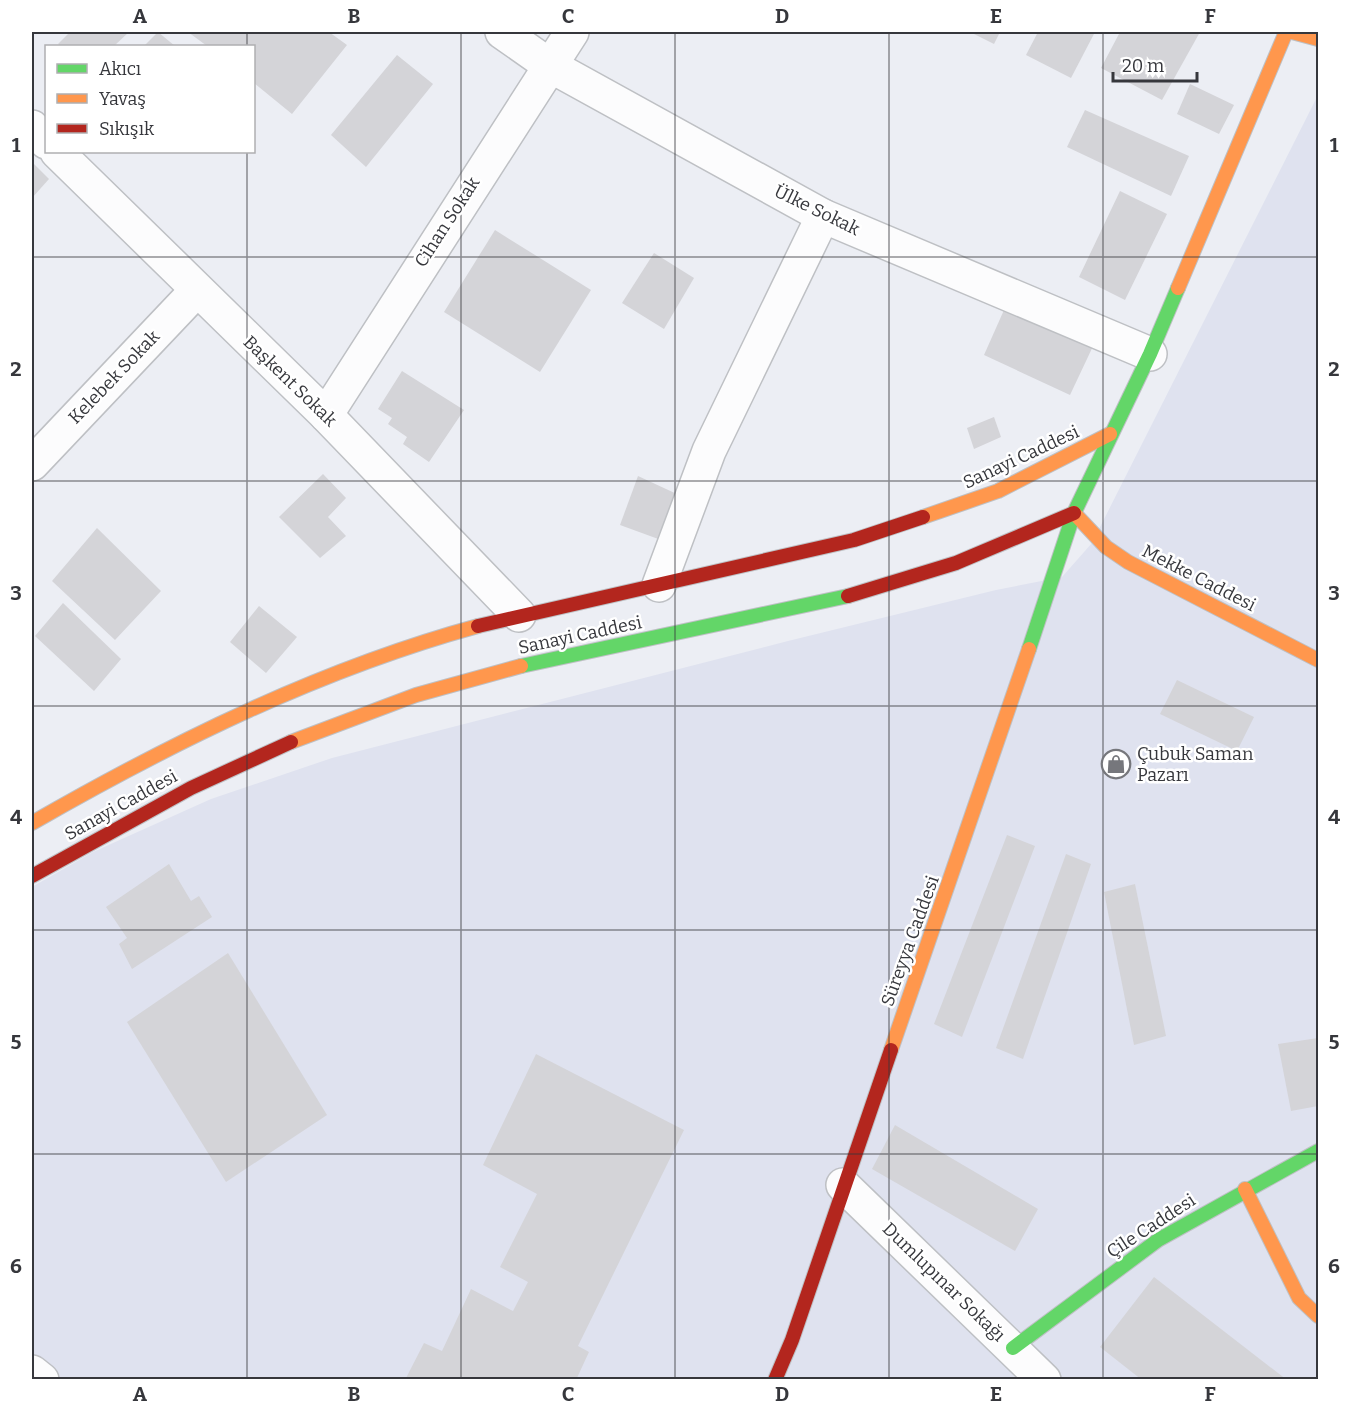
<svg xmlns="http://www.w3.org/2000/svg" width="1350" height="1411" viewBox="0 0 1350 1411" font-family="Bitter,serif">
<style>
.built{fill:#dfe2ef}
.building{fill:#d4d4d8}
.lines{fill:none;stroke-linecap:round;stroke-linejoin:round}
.street-casing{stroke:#bec0c4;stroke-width:36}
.fast-casing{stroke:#bec0c4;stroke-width:16}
.slow-casing{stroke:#bec0c4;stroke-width:16}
.jam-casing{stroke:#bec0c4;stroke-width:16}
.street{stroke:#fcfcfd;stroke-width:33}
.fast{stroke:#63d668;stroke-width:14}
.slow{stroke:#ff974d;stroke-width:14}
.jam{stroke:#b3261e;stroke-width:14}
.grid{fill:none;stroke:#36373c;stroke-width:1.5;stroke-opacity:0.55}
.labels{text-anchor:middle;stroke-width:5;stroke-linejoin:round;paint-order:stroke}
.street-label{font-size:18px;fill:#36373c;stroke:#fff}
.poi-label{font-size:18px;fill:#36373c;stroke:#fff;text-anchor:start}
.neatline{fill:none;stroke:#36373c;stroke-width:2}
.grid-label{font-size:20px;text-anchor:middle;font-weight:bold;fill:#36373c}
</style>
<rect width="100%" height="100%" fill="#eceef4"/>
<path class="built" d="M1318 95V1379H32V887L93 852 211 799 332 758 788 641 996 590 1062 577 1092 543Z"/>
<g class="building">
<path d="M70 32H129L114 46H61L58 44Z"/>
<path d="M158 32 175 46H144Z"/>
<path d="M188 32H329L347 45 292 114 254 83V46H207Z"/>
<path d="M970 32H1000L994 44Z"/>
<path d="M1038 32H1095L1071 78 1026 55Z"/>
<path d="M1120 32H1200L1162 100 1101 68Z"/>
<path d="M397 55 433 84 366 167 331 135Z"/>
<path d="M1190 84 1234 105 1219 134 1177 114Z"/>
<path d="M1085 110 1189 156 1171 196 1067 147Z"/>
<path d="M32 162 49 179 32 198Z"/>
<path d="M1120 191 1167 214 1125 300 1079 277Z"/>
<path d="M495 230 591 290 540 372 444 312Z"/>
<path d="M654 253 694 278 664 329 622 303Z"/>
<path d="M1008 301 1095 342 1070 395 984 355Z"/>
<path d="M402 371 464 410 429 462 403 444 407 437 388 424 392 418 378 409Z"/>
<path d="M994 417 1001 437 974 449 967 428Z"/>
<path d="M323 474 346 498 328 517 346 536 320 558 279 517Z"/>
<path d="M638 476 679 495 661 540 620 525Z"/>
<path d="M97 528 161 591 115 640 52 581Z"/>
<path d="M63 603 121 659 94 691 35 636Z"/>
<path d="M259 606 297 637 266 673 230 642Z"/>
<path d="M1177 680 1254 717 1237 751 1160 714Z"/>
<path d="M1007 835 1035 846 962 1037 934 1024Z"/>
<path d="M1066 854 1091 864 1023 1059 996 1048Z"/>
<path d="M169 864 191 901 199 896 212 917 132 969 119 944 127 938 106 907Z"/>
<path d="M1135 884 1166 1036 1134 1045 1104 892Z"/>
<path d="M228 953 327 1115 226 1182 127 1022Z"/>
<path d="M1318 1038V1106L1291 1111 1278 1044Z"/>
<path d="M536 1054 684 1130 578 1346 589 1352 576 1380H405L424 1343 442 1351 471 1289 513 1311 528 1282 500 1267 537 1194 483 1165Z"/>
<path d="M895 1125 1038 1209 1015 1251 872 1169Z"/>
<path d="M1154 1277 1287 1380H1142L1100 1347Z"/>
</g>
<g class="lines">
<g class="street-casing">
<g id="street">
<path d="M502 32 549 65 823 216 1150 354"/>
<path d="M32 127 46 142"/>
<path d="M57 152 326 415 519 615"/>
<path d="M326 415 572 32"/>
<path d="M32 464 197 290"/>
<path d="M659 585 709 451 823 216"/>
<path d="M843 1185 1044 1380"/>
<path d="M32 1372 42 1380"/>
</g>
</g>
<g class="fast-casing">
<g id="fast">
<path d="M1029 649 1074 513 1150 354 1178 288"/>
<path d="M521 666 848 596"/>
<path d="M1013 1348 1158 1240 1318 1151"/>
</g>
</g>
<g class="slow-casing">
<g id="slow">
<path d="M1292 32 1318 39"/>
<path d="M1178 288 1286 32"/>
<path d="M1074 513 1106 547 1128 562 1318 660"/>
<path d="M923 517 998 491 1110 434"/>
<path d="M291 742 416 695 521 666"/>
<path d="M32 823C173 742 321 669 478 626"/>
<path d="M891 1050 1029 649"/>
<path d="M1245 1189 1299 1298 1318 1316"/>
</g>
</g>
<g class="jam-casing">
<g id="jam">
<path d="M848 596 956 563 1074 513"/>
<path d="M478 626 854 540 923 517"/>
<path d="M32 876 191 788 291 742"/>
<path d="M775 1380 792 1340 891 1050"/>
</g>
</g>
<use href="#street" class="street"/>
<use href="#fast" class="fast"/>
<use href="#slow" class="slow"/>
<use href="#jam" class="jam"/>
</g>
<path class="grid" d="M247 32V46M461 32V1380M675 32V1380M889 32V1380M1103 32V1380M247 152V1380M32 257H1318M32 481H1318M32 706H1318M32 930H1318M32 1154H1318"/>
<defs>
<g id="shop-ring" transform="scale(1.5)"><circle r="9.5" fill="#fff" stroke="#76777c" stroke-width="1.5"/><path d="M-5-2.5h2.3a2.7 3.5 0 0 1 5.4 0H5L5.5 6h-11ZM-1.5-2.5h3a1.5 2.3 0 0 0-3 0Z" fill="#76777c"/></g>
</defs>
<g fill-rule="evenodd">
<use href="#shop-ring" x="1116" y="764"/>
</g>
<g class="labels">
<g class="street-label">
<text transform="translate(817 210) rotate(26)" y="6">Ülke Sokak</text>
<text transform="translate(447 222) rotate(-57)" y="6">Cihan Sokak</text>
<text transform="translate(114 377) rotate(-46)" y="6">Kelebek Sokak</text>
<text transform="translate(290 381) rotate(44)" y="6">Başkent Sokak</text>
<text transform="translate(1021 457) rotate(-25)" y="6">Sanayi Caddesi</text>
<text transform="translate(1199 578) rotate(27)" y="6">Mekke Caddesi</text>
<text transform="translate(580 635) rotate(-12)" y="6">Sanayi Caddesi</text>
<text transform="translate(121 805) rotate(-29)" y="6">Sanayi Caddesi</text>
<text transform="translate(910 941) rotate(-70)" y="6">Süreyya Caddesi</text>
<text transform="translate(1151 1226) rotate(-33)" y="6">Çile Caddesi</text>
<text transform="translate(944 1282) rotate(44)" y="6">Dumlupınar Sokağı</text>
</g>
<g class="poi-label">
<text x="1137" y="760">Çubuk Saman<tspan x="1137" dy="21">Pazarı</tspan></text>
</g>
</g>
<rect width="1350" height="1411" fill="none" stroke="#ffffff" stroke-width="66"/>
<rect x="45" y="45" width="210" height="108" fill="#ffffff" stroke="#afafb1" stroke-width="1.5"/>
<rect x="57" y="64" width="30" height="9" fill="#63d668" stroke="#afafb1" stroke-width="1.5"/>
<text x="99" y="75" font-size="18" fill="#36373c">Akıcı</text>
<rect x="57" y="94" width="30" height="9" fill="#ff974d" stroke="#afafb1" stroke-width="1.5"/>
<text x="99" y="105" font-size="18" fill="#36373c">Yavaş</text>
<rect x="57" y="124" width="30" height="9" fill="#b3261e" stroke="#afafb1" stroke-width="1.5"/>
<text x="99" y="135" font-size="18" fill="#36373c">Sıkışık</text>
<path d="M1113 72v9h84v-9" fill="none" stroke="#36373c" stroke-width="3"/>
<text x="1122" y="72" font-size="18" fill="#36373c" stroke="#ffffff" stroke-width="4.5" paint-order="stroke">20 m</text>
<rect x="33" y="33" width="1284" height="1345" class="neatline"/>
<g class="grid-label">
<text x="140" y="23">A</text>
<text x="354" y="23">B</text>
<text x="568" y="23">C</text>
<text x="782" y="23">D</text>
<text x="996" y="23">E</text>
<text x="1210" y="23">F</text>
<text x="16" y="152">1</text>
<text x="1334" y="152">1</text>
<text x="16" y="376">2</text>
<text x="1334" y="376">2</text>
<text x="16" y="600">3</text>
<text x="1334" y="600">3</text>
<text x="16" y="824">4</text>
<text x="1334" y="824">4</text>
<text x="16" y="1049">5</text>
<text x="1334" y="1049">5</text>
<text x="16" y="1273">6</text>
<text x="1334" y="1273">6</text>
<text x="140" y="1401">A</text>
<text x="354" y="1401">B</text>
<text x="568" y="1401">C</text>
<text x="782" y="1401">D</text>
<text x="996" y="1401">E</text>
<text x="1210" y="1401">F</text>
</g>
</svg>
